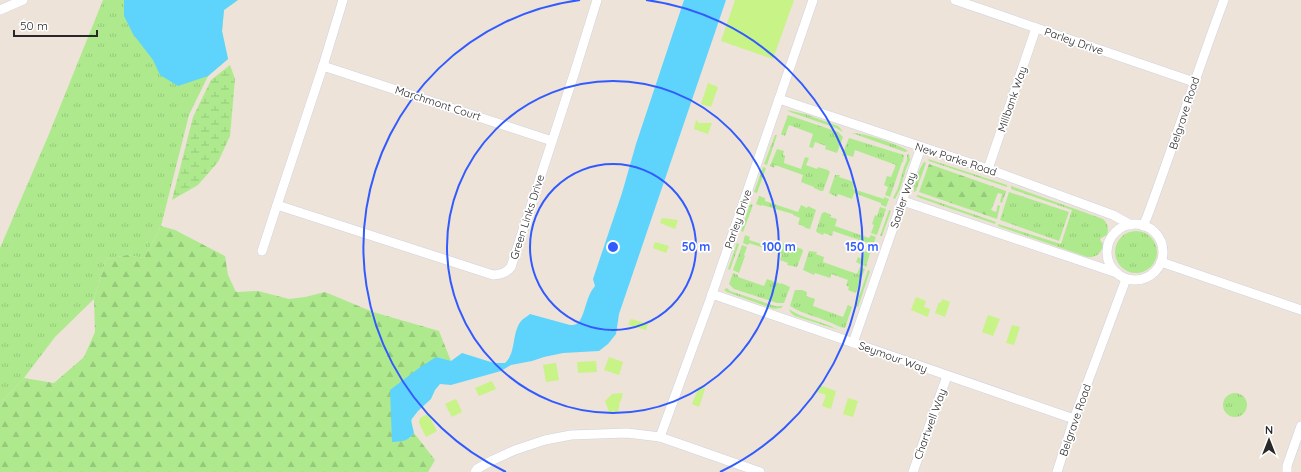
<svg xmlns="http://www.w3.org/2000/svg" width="1301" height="472" viewBox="0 0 1301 472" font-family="Quicksand,sans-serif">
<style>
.grass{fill:url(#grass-tufts)}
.forest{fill:url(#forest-firs)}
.wetland{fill:url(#wetland-marsh)}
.pitch{fill:#c7f387}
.water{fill:#5ed4fc}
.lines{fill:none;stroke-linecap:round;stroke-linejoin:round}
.minor-casing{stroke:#cdd2e3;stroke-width:10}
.minor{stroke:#fff;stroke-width:9}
.ring{fill:none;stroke:#325bff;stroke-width:2}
.labels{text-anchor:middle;stroke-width:3.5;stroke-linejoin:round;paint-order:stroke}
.street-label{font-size:11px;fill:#282828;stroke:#fff}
.centre{fill:#325bff;stroke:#fff;stroke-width:2}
.ring-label{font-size:12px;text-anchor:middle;font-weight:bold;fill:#325bff;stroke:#fff;stroke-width:3.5;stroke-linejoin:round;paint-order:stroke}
</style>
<defs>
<pattern id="grass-tufts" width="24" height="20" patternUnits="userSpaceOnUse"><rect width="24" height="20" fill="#aeea8d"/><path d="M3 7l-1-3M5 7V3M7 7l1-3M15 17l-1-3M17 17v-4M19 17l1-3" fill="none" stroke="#96c97a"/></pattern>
<pattern id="forest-firs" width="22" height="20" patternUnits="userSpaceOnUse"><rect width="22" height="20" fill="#aeea8d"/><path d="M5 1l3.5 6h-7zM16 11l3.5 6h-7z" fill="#96c97a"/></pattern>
<pattern id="wetland-marsh" width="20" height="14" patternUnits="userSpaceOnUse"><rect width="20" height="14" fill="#aeea8d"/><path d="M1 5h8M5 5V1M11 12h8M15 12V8" fill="none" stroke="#96c97a"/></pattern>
</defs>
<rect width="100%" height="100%" fill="#ede3d8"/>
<g class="grass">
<path d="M103 0H238L224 10 222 31 228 59 208 76 189 115 161 226 144 258 127 255 106 259 94 299 55 337 24 378 7 396 0 407V248L49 134Z"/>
<path d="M787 110 805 114 838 126 840 128 843 132 836 128 790 112Z"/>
<path d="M788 115 838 132 843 137 837 153 825 149 826 146 815 142 813 148 809 147 813 134 789 125 785 136 781 134Z"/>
<path d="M852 133C862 132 900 145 908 151L905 152Z"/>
<path d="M775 135H777L767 165 764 164Z"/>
<path d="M849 138 904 155 903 162H902L890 197 885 195 888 187 884 185 887 176 891 177 896 165 855 150 853 157 847 155 846 157 842 155Z"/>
<path d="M777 149 784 151 783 155 785 156 784 163 801 169 805 157 809 158 806 165 817 169 818 167 828 170 830 172 823 191H821L814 188V187L801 182 803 175 775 165 774 168 770 166Z"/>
<path d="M909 154 910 160 906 169 900 189 895 199 893 198 898 188 904 167 907 160V155Z"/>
<path d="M928 159 1007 185V187L929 161Z"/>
<path d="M924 162 926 163 916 191 914 192C913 183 919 169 924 162Z"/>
<path d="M763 167 766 168 757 193 754 192Z"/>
<path d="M835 175H840L839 177 854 182 853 189 884 199V197L889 199 886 207 881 205V203L854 193 852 199 838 194 837 197 829 193Z"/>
<path d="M1011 186 1103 219C1108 224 1109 228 1107 235L1101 238 1100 240 1103 244C1102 254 1095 258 1087 257L998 226V224L1061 244 1072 210 1011 189Z"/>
<path d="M1009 192 1069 212 1059 241 1000 220Z"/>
<path d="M918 195 996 222 995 224 920 198 916 196Z"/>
<path d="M759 196 765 198V201L798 212 801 205 807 208 808 206 816 210 810 229 805 228V227L798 224 800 218 793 215V214L762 205 761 206 756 204Z"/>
<path d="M750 204 753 205 743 232 741 231Z"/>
<path d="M880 207 886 209 877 235 871 233 874 225 872 224 875 215 877 216Z"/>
<path d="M889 210 891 211 882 236H880Z"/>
<path d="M825 212 831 215 830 217 837 219 835 226 869 238 871 235 876 237 871 251 866 250 868 243 833 231 832 236 824 233 823 235 818 233 816 231 822 213Z"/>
<circle cx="1136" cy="252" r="21"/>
<path d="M745 235 750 237 749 240 781 250 783 243 802 249 803 251 797 267 787 265 788 263 780 260 782 254 749 243 748 245 743 243Z"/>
<path d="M737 243 739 244 730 270 728 269Z"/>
<path d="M742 245 747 247 744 255 745 256 739 273 733 270Z"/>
<path d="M809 251 817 252 816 254 824 257 823 262 857 274 860 267 865 269 856 293 848 290 849 287 846 285 848 280 831 274 830 278 815 273 814 275 803 270Z"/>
<path d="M865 251 870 253 866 267 856 262 858 257 862 259Z"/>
<path d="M868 270 870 271 858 307 856 306Z"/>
<path d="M733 273 738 275V277L764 286 767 279 781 284V283L790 287 784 303H777L734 289 729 284Z"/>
<path d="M727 288 730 291 775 306H783L781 308 774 309 727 292 724 290Z"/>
<path d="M795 290H802L807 292 806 296 815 299 813 306 843 317 848 305 852 307 845 328C838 327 835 324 829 322 816 316 802 314 790 306Z"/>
<path d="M789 309C800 317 813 319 825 324 832 326 836 330 843 331L845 332 795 316 791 313Z"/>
<circle cx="1235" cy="405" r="12"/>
</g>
<g class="forest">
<path d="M929 164 1006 191 1002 203 1000 202 1002 194 998 193 991 210 996 212 998 205 1000 206 997 219 919 192Z"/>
<path d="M161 226 175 230 225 256 228 275 236 292 258 291 289 299 305 297 325 292 373 312 439 331 451 361 419 368 409 439 414 433 435 460 428 472H0V407L7 396 24 378 54 383 84 357 95 332 94 299 106 259 127 255 144 258Z"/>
</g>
<path class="wetland" d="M230 65 235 79 230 136 218 162 198 185 172 200 193 117 211 80Z"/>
<g class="pitch">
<path d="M735 0H794L773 59 721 41Z"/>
<path d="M708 83 718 87 711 107 701 104Z"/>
<path d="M696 120 699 123H712L708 134 694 129Z"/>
<path d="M662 218 678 220 675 229 660 223Z"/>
<path d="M655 242 669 246 666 253 653 248Z"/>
<path d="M916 297 926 301 924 307 930 309 928 317 911 310Z"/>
<path d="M942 299 950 302 945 317 935 313 939 302 941 303Z"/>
<path d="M988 315 1000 319 993 336 982 332Z"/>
<path d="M631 319 648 324 646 330 628 325Z"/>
<path d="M1012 325 1020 327 1014 345 1006 343Z"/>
<path d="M609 357 623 362 619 375 604 370Z"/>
<path d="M596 361 597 372 578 373 577 362Z"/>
<path d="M556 363 559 380 546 382 543 365Z"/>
<path d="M492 381 496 389 479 396 475 388Z"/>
<path d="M819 385 836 391 831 409 822 406 826 395 817 392Z"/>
<path d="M699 387 705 389 699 407 692 404Z"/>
<path d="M623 393 621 401H620L618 412H609L605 401 612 394Z"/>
<path d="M848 398 858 401 853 417 843 414Z"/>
<path d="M456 399 462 412 452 417 445 404Z"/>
<path d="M428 414 437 431 426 437 419 423 420 418Z"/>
</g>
<g class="water">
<path d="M124 0H238L224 10 222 31 228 59 208 76 178 86 160 75 153 60 133 34 124 16Z"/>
<path d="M684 0H726L619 314 616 334 608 344 599 351 563 353 544 357 532 361 511 365 501 371 451 385 440 384 435 390 431 399 418 411 411 420 414 433C407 442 403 441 392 442L390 390 419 368 436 357 451 361 462 353 494 363H505C517 352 511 332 522 320 524 318 528 316 530 314L570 325C574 325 576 325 579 322 586 311 586 296 595 286L593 279 622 193 636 144Z"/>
</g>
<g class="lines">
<g class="minor-casing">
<g id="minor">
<path d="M343 0 323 66 277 205 493 275C502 274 506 273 511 267L575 71 597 0"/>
<path d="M955 0 1194 82"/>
<path d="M0 10 23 0"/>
<path d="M323 66 552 141"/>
<path d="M779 99 988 169 1113 215 1131 225"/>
<path d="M988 169 1036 28"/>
<path d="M903 201 1117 273"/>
<circle cx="1135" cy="252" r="28"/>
<path d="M1143 226 1147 217C1174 145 1197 72 1224 0"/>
<path d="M262 251 277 205"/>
<path d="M1161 262 1301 310"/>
<path d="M712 294 1074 419"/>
<path d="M853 343 921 147"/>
<path d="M660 437 710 300 813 0"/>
<path d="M475 472 477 469 493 460 515 450 545 440 571 435 627 433 660 437 760 472"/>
<path d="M913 472 947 376"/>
<path d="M1057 472 1074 419 1126 279"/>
<path d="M1287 472V466L1301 426"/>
</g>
</g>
<use href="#minor" class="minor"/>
</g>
<g class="ring">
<circle cx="613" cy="247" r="83"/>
<circle cx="613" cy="247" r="166"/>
<path d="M506 472A249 249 0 0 1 580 0M646 0A249 249 0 0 1 720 472"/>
</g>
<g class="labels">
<g class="street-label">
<text transform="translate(1074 41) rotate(19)" y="4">Parley Drive</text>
<text transform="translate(1012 99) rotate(-71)" y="4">Millbank Way</text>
<text transform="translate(438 103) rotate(18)" y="4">Marchmont Court</text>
<text transform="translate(1184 113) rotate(-72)" y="4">Belgrave Road</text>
<text transform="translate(956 159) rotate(18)" y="4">New Parke Road</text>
<text transform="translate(903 200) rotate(-71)" y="4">Sadler Way</text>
<text transform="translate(527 217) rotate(-72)" y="4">Green Links Drive</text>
<text transform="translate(738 219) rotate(-71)" y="4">Parley Drive</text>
<text transform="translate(893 357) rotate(20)" y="4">Seymour Way</text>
<text transform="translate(1075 420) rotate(-71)" y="4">Belgrave Road</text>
<text transform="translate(930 424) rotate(-70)" y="4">Chartwell Way</text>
</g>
</g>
<circle cx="613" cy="247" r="6" class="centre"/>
<g class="ring-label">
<text x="696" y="251">50 m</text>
<text x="779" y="251">100 m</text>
<text x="862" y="251">150 m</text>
</g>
<g transform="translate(1269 440)" stroke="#ffffff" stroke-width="3" paint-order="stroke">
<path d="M0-3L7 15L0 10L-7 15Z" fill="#282828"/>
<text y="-6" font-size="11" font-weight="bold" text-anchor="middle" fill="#282828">N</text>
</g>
<path d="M14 30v6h83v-6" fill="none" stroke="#282828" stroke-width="2"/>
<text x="20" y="30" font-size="12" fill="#282828" stroke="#ffffff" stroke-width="3" paint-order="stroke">50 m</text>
</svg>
